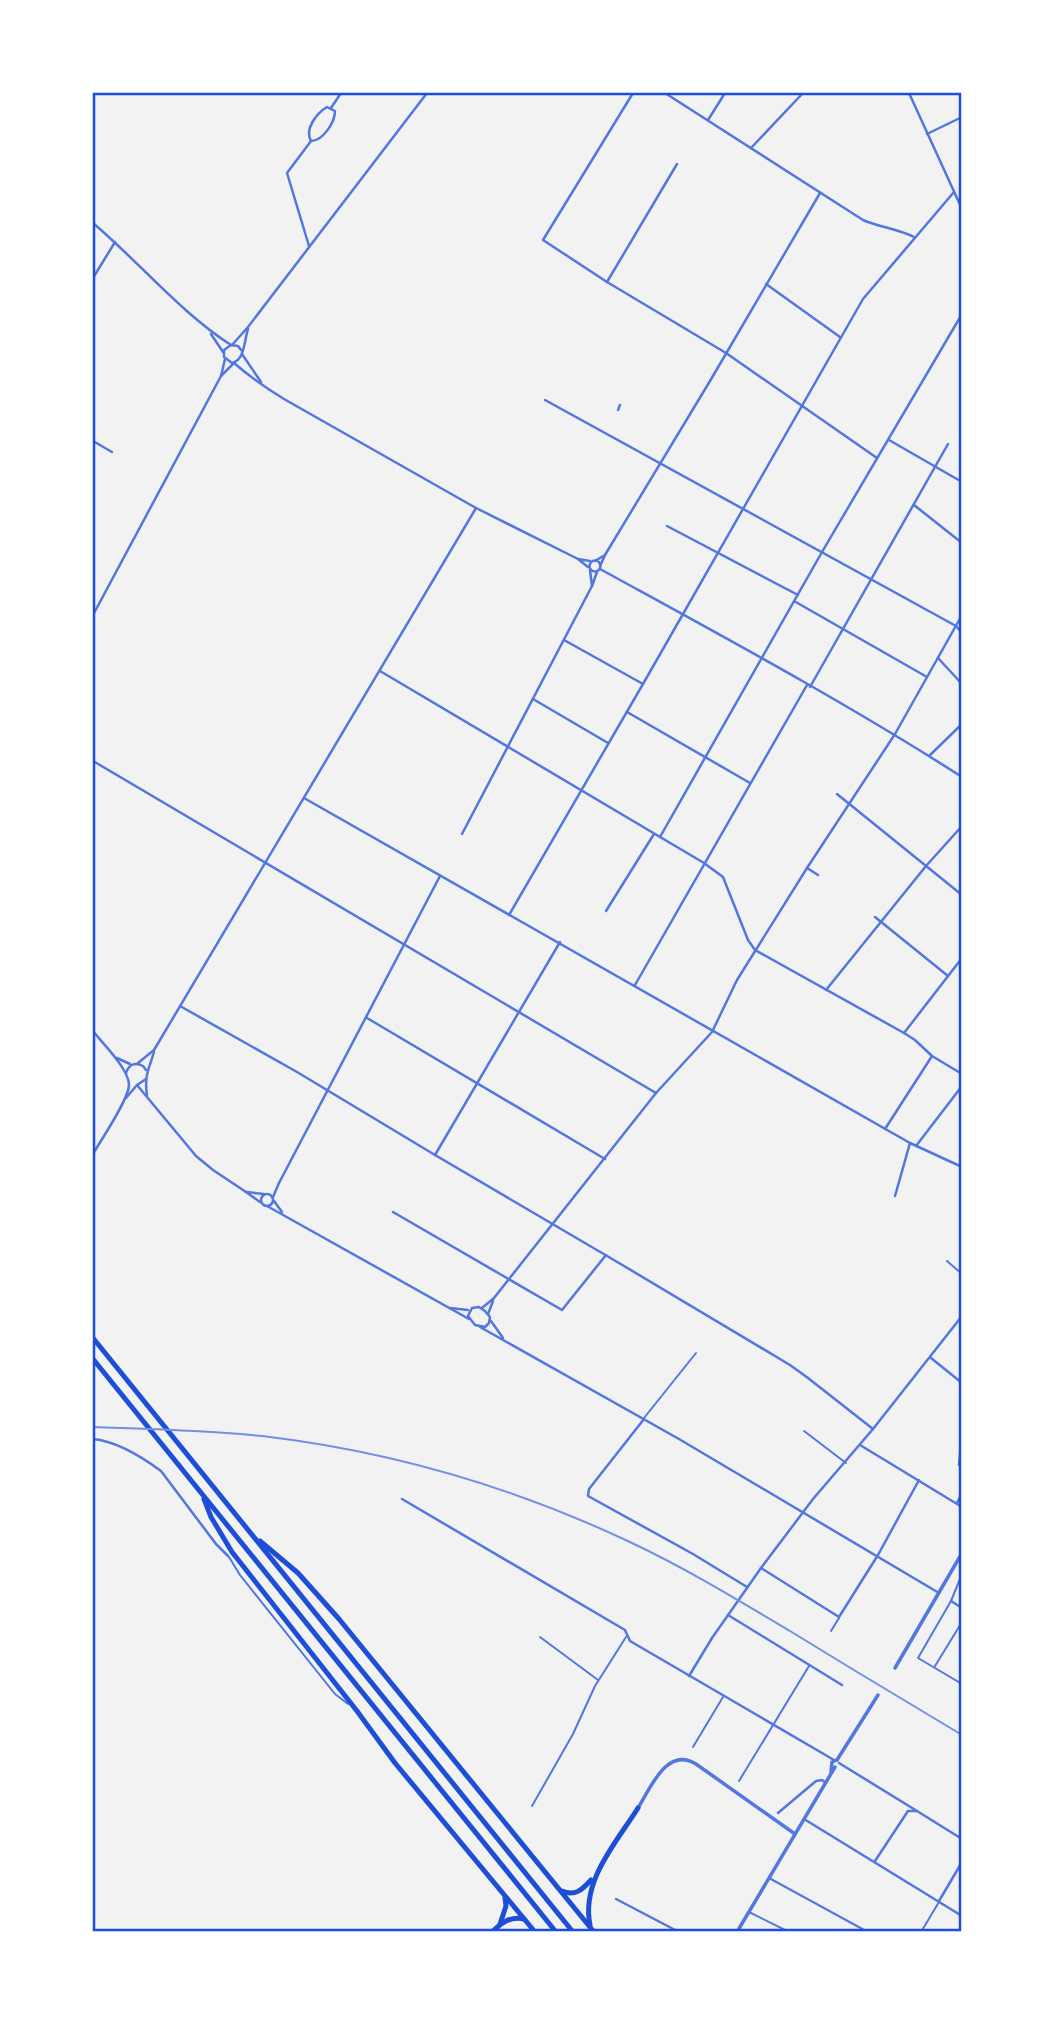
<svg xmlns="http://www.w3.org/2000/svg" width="1055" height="2025" viewBox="0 0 1055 2025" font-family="Poppins,sans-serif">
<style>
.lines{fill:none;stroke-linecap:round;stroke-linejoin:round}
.service{stroke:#5277de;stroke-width:2}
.pedestrian{stroke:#5277de;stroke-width:2.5}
.minor{stroke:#5277de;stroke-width:2.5}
.tertiary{stroke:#5277de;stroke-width:3.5}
.trunk{stroke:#1d4ed8;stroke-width:5}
.rail{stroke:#7290e2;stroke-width:2}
.neatline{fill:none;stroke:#1d4ed8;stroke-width:2.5}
</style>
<rect width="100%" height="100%" fill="#f2f2f2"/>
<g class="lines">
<g class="service">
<path d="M947 1261 962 1274"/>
<path d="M644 1418 696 1353"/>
<path d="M804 1431 846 1463"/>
<path d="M229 1557 240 1575 335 1694 348 1704"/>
<path d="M962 1574 951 1601 918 1658 962 1684"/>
<path d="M831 1631 839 1618"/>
<path d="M540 1637 598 1680"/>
<path d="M935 1666 962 1622"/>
<path d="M693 1747 723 1697"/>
<path d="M739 1781 809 1666"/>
<path d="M532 1806 573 1734 595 1686 626 1637"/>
<path d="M769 1878 866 1931"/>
<path d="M749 1912 789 1932"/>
<path d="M921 1932 939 1902"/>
</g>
<g class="pedestrian">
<path d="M327 107 335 111C335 122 323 141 311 141 304 129 317 113 327 107Z"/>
<path d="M618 410 620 405"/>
<path d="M619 1263 790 1365 808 1378"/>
</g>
<g class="minor">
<path d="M633 93 543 240 607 282 726 353 877 458"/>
<path d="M665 93 863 220C879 227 898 229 914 237"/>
<path d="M909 93 962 209"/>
<path d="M331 108 341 93"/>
<path d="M708 120 725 93"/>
<path d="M927 134 962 117"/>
<path d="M751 148 803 93"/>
<path d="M93 223C139 262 181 313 231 345"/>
<path d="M309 246 287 173 311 141"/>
<path d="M93 278 115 242"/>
<path d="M607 282 677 164"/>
<path d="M766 284 840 337"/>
<path d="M211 334 223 352"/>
<path d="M232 345 248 327 427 93"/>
<path d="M241 350 238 346 231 345 224 350V357L232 363C245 360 244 341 248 329"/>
<path d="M242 354 261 382"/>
<path d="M221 376 234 363C250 377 266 388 284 399L476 508 578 559"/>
<path d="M545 400 956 626 962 633"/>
<path d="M889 440 962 482"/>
<path d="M93 441 112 452"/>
<path d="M914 505 962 543"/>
<path d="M667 526 798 595"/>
<path d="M605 555 710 381 820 193"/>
<circle cx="595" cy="566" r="5.5"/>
<path d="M595 561 605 555 600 566"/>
<path d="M588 567 578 559 590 561"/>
<path d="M600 569C722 636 845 702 962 777"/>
<path d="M590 570 592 586 597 572"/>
<path d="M794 601 927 677"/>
<path d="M93 615 221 376 225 359"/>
<path d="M564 640 643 684"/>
<path d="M938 658 962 684"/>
<path d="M380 671 704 863 723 877 748 940 755 950 904 1033 915 1040 932 1056 962 1074"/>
<path d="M810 687 948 444"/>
<path d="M533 699 608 743"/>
<path d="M627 712 750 783"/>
<path d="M929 756 962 724"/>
<path d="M93 761 656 1093"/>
<path d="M837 794 962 895"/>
<path d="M304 798 910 1143 962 1167"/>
<path d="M462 834 592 586"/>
<path d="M660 837 822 552 962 314"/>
<path d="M807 868 818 875"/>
<path d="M606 911 654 834"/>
<path d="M509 915 643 684 863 299 954 192"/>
<path d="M875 917 948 976"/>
<path d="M635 985 807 685"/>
<path d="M826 990 926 866 962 826"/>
<path d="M180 1006 297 1072 435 1155 619 1263"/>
<path d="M367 1018 605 1159"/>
<path d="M93 1031C103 1044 129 1069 129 1085 129 1099 101 1140 93 1154"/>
<path d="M904 1033 962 958"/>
<path d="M117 1058 130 1064"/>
<path d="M138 1063 154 1050 476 508"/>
<path d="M126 1073C129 1064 135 1062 143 1066L146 1070"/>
<path d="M137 1085 196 1156 213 1170 246 1192"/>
<path d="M147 1095C144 1076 149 1069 154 1052"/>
<path d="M126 1098 137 1085 146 1079"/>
<path d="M885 1129 932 1056"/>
<path d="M916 1146 962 1086"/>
<path d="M435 1155 560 942"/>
<circle cx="267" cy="1200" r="6"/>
<path d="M895 1196 910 1143"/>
<path d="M273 1197 279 1183 440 876"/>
<path d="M274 1201 282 1212"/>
<path d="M260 1202 246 1192 264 1194"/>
<path d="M267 1206 469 1319"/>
<path d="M393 1212 562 1310 606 1255"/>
<path d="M479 1307 485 1311 490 1317 489 1323 485 1327 475 1325 468 1316 472 1308Z"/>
<path d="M450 1308 468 1310"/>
<path d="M482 1308 494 1298 656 1093 712 1032 737 980 807 868 895 734 962 615"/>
<path d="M488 1314 493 1301"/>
<path d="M491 1321 503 1338"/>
<path d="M480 1327 679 1439 939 1593"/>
<path d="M931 1358 962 1383"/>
<path d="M808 1378 873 1429"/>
<path d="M644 1419 589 1489 588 1496 693 1554 747 1587"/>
<path d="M962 1434 959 1465 962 1467"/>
<path d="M93 1439C116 1441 142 1457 161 1471L216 1544 228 1556"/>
<path d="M860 1445 962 1507"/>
<path d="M402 1499 625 1630 630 1641 834 1760"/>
<path d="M957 1503 962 1493"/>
<path d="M761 1568 839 1617 878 1555 919 1480"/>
<path d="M951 1601 962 1608"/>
<path d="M728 1615 842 1685"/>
<path d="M689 1676 712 1638 761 1568 813 1499 873 1429 962 1316"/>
<path d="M839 1763 917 1811"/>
<path d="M908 1811H917L962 1839"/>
<path d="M778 1813 816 1781 822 1780 826 1783"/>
<path d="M804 1819 962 1916"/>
<path d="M875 1861 908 1811"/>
<path d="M616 1899 679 1932"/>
<path d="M939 1901 962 1862"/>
</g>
<g class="tertiary">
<path d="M895 1668 962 1553"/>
<path d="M837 1760 878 1695"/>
<path d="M831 1772 832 1762 837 1760"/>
<path d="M638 1808C651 1787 667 1746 696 1764L795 1834"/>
<path d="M737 1932 835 1767"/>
</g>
<g class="trunk">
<path d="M93 1338 573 1932"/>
<path d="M93 1359 556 1932"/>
<path d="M204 1499 211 1517 232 1552 357 1711 395 1763 535 1932"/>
<path d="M260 1541 298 1573 339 1619 594 1932"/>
<path d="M562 1891C575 1897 583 1889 591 1880"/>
<path d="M500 1924 506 1906 505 1898"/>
<path d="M590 1925C581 1881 616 1843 638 1808"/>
<path d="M492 1932C501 1923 510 1916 524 1919"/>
</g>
<path class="rail" d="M93 1427C149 1429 206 1430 262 1436 390 1451 516 1488 632 1543 687 1569 738 1600 790 1631 847 1666 905 1701 962 1735"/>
</g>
<rect width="1055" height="2025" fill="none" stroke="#ffffff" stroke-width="189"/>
<rect x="94" y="94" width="866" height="1836" class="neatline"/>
</svg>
